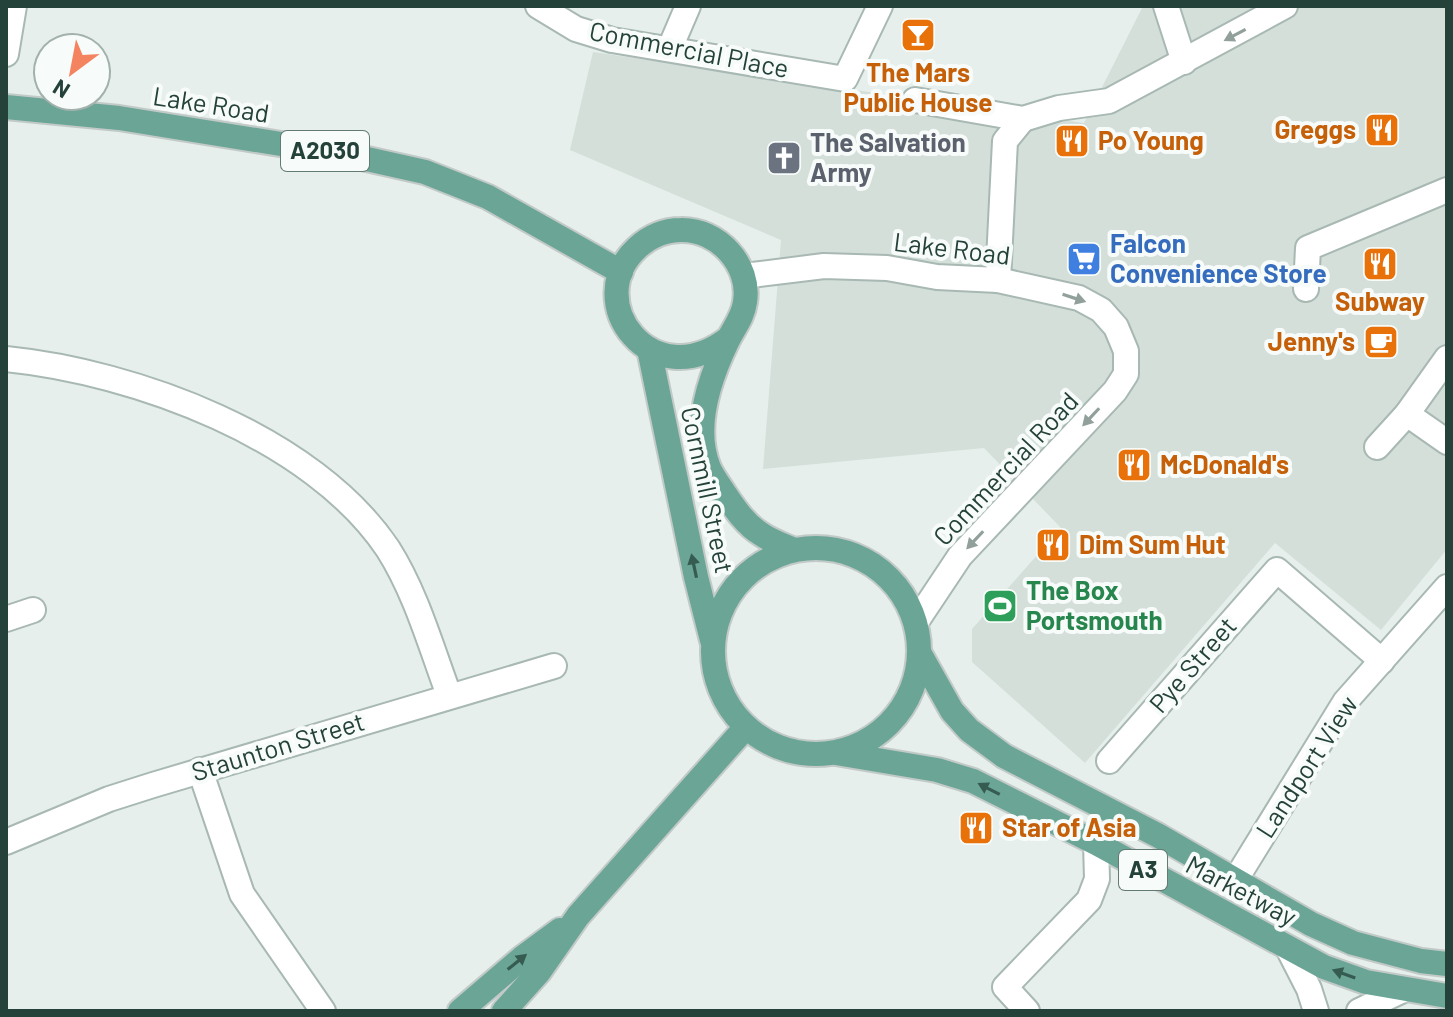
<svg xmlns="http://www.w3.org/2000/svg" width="1453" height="1017" viewBox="0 0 1453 1017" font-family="Barlow,sans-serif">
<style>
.built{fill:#d4dfda}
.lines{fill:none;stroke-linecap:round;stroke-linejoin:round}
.minor-casing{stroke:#a8b8b2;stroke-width:28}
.major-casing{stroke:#c2cac8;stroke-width:28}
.minor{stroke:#fff;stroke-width:24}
.major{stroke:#6aa596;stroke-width:24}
.oneway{fill:#92a09c}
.oneway2{fill:#365b51}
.labels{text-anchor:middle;stroke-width:8;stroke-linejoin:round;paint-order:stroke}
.shield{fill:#f7fbf9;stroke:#637a73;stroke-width:2}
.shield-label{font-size:24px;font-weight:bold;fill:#24423a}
.street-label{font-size:26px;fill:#24423a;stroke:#f7fbf9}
.food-label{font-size:26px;font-weight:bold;fill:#c56008;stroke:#f7fbf9;text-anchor:start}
.worship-label{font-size:26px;font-weight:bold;fill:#5b616d;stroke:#f7fbf9;text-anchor:start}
.shop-label{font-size:26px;font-weight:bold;fill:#366cbe;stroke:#f7fbf9;text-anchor:start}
.leisure-label{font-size:26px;font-weight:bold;fill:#27864d;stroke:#f7fbf9;text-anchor:start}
</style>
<rect width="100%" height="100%" fill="#e6efeb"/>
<path class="built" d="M1143 6H1447V549L1381 630 1275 543 1085 763 972 662V629L1061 528 984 448 763 469 781 240 570 150 593 52 1084 123Z"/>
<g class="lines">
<g class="minor-casing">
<g id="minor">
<path d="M538 6 576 29 612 40 845 79 880 6"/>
<path d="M1166 6 1184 62"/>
<path d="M670 48 688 6"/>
<path d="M6 54 14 6"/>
<path d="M915 100 1023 119 1059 108 1109 101 1285 6"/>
<path d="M744 276 824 266 887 268 937 277 998 280 1079 298 1101 310 1116 327 1126 351V374L1115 391 960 556 916 622"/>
<path d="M998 280 1005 141 1023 119"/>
<path d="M1306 289 1308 248 1447 190"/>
<path d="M6 359C135 372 313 437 388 549 416 593 431 647 449 695"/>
<path d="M1407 414 1447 442"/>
<path d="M1377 447 1407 414 1447 358"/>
<path d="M6 619 33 610"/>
<path d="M1109 761 1277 570 1382 661"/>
<path d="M200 770 242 894 323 1011"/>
<path d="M6 842 109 799 153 785 554 666"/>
<path d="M1236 879 1345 702 1447 587"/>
<path d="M1289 950 1309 989 1316 1011"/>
<path d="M1027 1011 1005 987 1089 900 1097 879 1096 843"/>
<path d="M1359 1011 1403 990"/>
</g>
</g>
<g class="major-casing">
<g id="major">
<path d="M6 107 119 118 349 155 425 172 488 197 621 272"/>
<path d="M729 338C652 398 580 301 637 248 650 236 664 230 681 230 718 229 751 265 745 302 743 317 735 326 728 340 710 377 692 427 709 468 713 477 720 486 725 494 735 509 746 525 761 534 771 541 783 545 794 550"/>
<path d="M649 349 696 577 712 640"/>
<circle cx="816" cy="651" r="103"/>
<path d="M920 654 952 711 969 730 1004 756 1159 836 1311 924 1353 943 1421 961 1447 964"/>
<path d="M836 753 937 770 973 781 1096 843 1324 967 1366 982 1447 996"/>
<path d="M460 1011 522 958 560 930"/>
<path d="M504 1011 539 972 578 916 746 727"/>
</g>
</g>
<use href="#minor" class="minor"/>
<use href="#major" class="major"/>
</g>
<defs><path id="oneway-solid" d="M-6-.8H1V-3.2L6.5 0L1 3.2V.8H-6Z" transform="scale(2)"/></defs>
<g class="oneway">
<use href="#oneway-solid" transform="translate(1235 35) rotate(152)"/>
<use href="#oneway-solid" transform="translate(1074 298) rotate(18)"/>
<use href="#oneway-solid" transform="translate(1091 417) rotate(133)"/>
<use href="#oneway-solid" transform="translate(975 540) rotate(133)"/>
</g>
<g class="oneway2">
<use href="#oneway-solid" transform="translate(694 566) rotate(-102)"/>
<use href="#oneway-solid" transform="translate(989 789) rotate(-153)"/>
<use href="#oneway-solid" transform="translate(517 962) rotate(-39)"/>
<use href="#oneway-solid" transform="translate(1344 974) rotate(-160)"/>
</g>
<defs>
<g id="bar-square" transform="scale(1.8)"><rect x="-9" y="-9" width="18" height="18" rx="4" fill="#e8710a" stroke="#f7fbf9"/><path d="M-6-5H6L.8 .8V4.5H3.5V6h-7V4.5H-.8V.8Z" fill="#fff"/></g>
<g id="restaurant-square" transform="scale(1.8)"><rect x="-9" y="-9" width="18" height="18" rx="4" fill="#e8710a" stroke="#f7fbf9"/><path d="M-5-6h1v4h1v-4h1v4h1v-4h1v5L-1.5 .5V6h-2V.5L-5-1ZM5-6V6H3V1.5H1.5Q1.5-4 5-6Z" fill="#fff"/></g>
<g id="church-square" transform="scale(1.8)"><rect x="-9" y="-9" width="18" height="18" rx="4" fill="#6b7280" stroke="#f7fbf9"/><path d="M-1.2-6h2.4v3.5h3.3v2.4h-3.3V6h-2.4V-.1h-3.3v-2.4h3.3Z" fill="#fff"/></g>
<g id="supermarket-square" transform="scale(1.8)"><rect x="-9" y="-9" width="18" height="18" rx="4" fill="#3f7fe0" stroke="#f7fbf9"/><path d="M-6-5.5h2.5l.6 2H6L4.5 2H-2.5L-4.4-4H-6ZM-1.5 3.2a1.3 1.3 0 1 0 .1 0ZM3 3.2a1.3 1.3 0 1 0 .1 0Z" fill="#fff"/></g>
<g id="cafe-square" transform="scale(1.8)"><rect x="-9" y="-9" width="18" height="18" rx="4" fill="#e8710a" stroke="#f7fbf9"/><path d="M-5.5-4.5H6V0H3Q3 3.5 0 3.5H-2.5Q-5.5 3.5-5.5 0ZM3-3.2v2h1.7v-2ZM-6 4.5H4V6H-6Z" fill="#fff"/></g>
<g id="stadium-square" transform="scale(1.8)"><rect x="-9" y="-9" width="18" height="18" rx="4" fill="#2e9e5b" stroke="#f7fbf9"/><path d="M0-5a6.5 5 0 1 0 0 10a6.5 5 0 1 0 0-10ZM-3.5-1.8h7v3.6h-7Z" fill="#fff"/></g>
</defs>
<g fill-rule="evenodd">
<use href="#bar-square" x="918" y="35"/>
<use href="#restaurant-square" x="1382" y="130"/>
<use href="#restaurant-square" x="1072" y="141"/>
<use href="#church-square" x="784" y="158"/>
<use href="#supermarket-square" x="1084" y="259"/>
<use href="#restaurant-square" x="1380" y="264"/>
<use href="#cafe-square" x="1381" y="342"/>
<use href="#restaurant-square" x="1134" y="465"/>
<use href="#restaurant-square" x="1053" y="545"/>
<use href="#stadium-square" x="1000" y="606"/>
<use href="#restaurant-square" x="976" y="828"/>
</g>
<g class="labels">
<g class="shield">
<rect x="281" y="131" width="88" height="40" rx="6"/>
<rect x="1119" y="850" width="48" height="40" rx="6"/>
</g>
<g class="shield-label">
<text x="325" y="159">A2030</text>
<text x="1143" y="878">A3</text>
</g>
<g class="street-label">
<text transform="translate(689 50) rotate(11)" y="9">Commercial Place</text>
<text transform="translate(211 105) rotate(9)" y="9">Lake Road</text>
<text transform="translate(952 249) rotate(7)" y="9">Lake Road</text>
<text transform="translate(1006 469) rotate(-47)" y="9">Commercial Road</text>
<text transform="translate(707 490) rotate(78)" y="9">Cornmill Street</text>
<text transform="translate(1193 665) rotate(-49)" y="9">Pye Street</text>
<text transform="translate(278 747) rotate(-17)" y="9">Staunton Street</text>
<text transform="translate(1307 767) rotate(-57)" y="9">Landport View</text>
<text transform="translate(1241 891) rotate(28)" y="9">Marketway</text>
</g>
<g class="food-label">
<text x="918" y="82" text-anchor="middle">The Mars<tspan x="918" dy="30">Public House</tspan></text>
<text x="1356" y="139" text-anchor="end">Greggs</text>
<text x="1098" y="150">Po Young</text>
<text x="1380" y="311" text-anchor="middle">Subway</text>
<text x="1355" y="351" text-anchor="end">Jenny's</text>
<text x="1160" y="474">McDonald's</text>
<text x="1079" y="554">Dim Sum Hut</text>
<text x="1002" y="837">Star of Asia</text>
</g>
<g class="worship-label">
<text x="810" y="152">The Salvation<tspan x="810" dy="30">Army</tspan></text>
</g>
<g class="shop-label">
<text x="1110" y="253">Falcon<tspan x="1110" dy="30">Convenience Store</tspan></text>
</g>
<g class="leisure-label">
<text x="1026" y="600">The Box<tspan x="1026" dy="30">Portsmouth</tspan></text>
</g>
</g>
<rect width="1453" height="1017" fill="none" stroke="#24423a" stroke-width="16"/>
<g transform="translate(72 72) rotate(212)"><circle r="38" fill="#f7fbf9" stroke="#a3b1ad" stroke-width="2"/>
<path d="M0-6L14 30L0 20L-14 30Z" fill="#f4845f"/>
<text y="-12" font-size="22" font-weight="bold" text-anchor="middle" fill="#24423a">N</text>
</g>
</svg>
